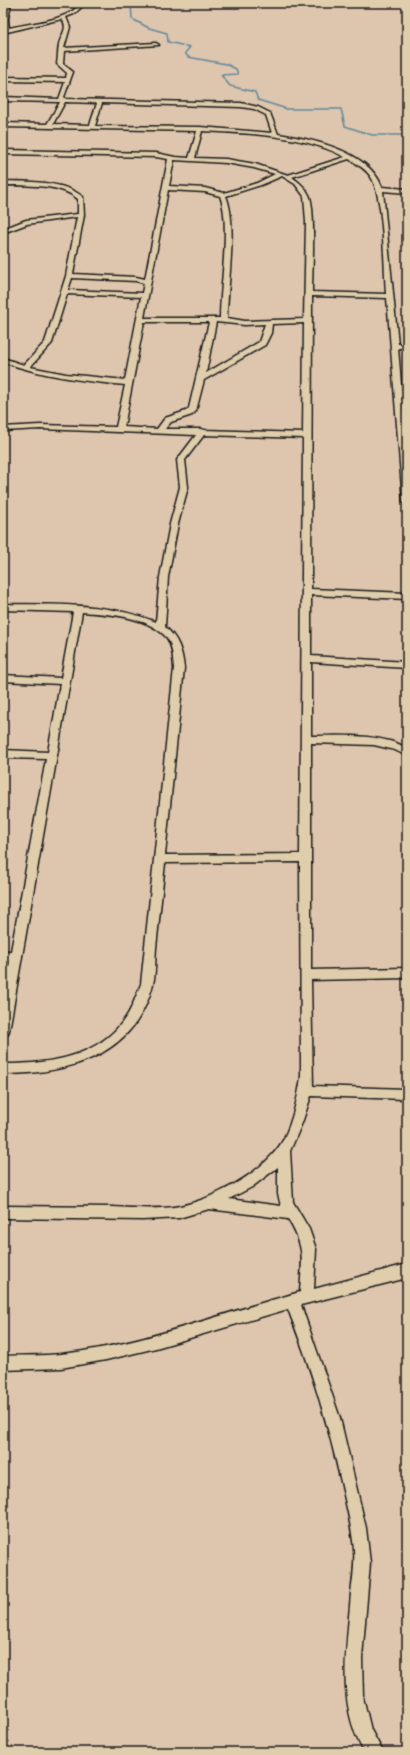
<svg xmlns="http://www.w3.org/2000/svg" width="410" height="1755" viewBox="0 0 410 1755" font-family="'Architects Daughter',sans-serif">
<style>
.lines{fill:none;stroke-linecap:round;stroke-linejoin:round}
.stream{stroke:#61899b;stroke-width:1.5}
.minor-casing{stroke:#1c1c1c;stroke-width:3}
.minor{fill:#dfcdab;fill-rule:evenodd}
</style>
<rect width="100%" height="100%" fill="#dec5ae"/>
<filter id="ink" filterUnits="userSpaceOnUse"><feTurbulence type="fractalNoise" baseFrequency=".025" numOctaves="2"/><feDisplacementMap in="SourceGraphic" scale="8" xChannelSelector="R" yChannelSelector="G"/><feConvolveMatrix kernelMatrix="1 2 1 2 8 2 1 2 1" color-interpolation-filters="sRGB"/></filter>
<g filter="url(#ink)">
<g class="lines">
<path class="stream" d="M131 3 132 19 149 28 167 33 168 42 190 47 185 53 188 57 226 64 236 69 238 74 221 75 230 86 255 92 258 100 287 109H341L345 126 372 135H407"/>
<g class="minor-casing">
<path id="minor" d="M7 3H11L8 19 9 28C27 24 56 21 71 12 77 8 79 3 86 3L74 14 66 17 70 27 64 48 156 43 159 45 64 51 63 64 73 72 64 97 66 99 241 103 258 107 270 113 278 134C312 139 369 151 382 187L407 189V193L383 191 398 344H407V348H398L407 454V505L403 502 387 298 312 296 311 589 407 593V599L311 595V656L407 662V668L311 662V736C341 736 380 733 407 748V756L395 750 374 745 311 743V970L407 968V978L311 980 313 1086 407 1089V1099L311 1096 302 1123 290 1151 293 1202 309 1229 316 1249 314 1289 407 1264V1278L301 1305 340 1418 366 1528 370 1563 362 1658 363 1697 371 1730 383 1752H364C336 1703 347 1647 351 1593 353 1579 355 1564 354 1550 352 1527 346 1504 341 1482 328 1423 310 1365 288 1309L156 1348 106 1360 61 1368 3 1370V1356C22 1355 42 1356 61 1354 143 1345 221 1313 300 1292 302 1259 306 1249 288 1219L209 1209 179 1218 143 1220 3 1218V1206C40 1206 76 1207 113 1207 134 1208 159 1210 180 1206 213 1199 258 1175 278 1148 290 1133 299 1095 301 1076L300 862 165 863C162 891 159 919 156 948 155 959 156 972 153 984 135 1056 69 1074 3 1074V1064C48 1064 99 1058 126 1017 133 1007 136 995 141 984L174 668C173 659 173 646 167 638 148 616 109 614 82 612L9 1031 7 1035 3 1036V998L10 961H3V951H11L46 759 3 758V750L48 752 60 684 3 681V675L61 678 73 612 3 610V604C54 605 108 602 156 622L160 577 170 524 180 487 177 460 196 435 40 429 3 431V427L40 425 116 427 125 385C83 381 42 376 3 362V358L24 365 45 342 66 276 77 217 27 224 3 233V229L26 220 78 214V199C59 183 26 186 3 185V181C28 182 63 180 83 197L84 215 73 274 136 277 145 279 168 159 156 157 3 154V150L156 153 175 157 189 158 197 131 3 127V123L47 124 60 102 3 101V97L59 99 65 82 3 81V77L66 78 67 73 57 64C58 57 58 50 59 44 61 35 69 28 62 19L3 33ZM65 102 97 103 90 125 53 124ZM102 103 241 107 254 109 266 115 272 133 200 127 95 126ZM202 131C247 133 305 135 345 157L288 175 255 164 226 159 195 158ZM349 159C357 164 366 169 371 177 384 198 384 266 386 294L312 292C312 274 316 207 309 195 306 188 299 182 292 177ZM174 160 226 163 254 168 275 174 257 183 224 193 205 188 169 186ZM282 176 295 184 304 196 306 222 304 319 245 321 227 318C227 286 238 224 226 196L261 185ZM168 190 205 192 220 196C231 224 220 286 220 318H144ZM72 278 136 281 144 283 142 293 68 290ZM67 294 141 297 125 380 66 374 30 367 52 343ZM144 322H209L189 408 186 411 165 418 157 429 124 427ZM216 322 245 325 265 324 259 342 206 373ZM304 323 303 433 204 430 201 429H165L171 422 192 415 196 411 204 380 265 345 271 333 272 324ZM204 435 303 438 300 854 165 855 184 668C182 650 178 638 165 627L168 577 178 524 188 487 185 460ZM278 1167V1194L281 1206 229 1199 252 1187Z"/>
</g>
<use href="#minor" class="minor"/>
</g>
</g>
<rect width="410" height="1755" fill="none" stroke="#dfcdab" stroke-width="16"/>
<rect x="8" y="8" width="394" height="1739" fill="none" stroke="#1c1c1c" stroke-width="1.5" filter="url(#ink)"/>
</svg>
